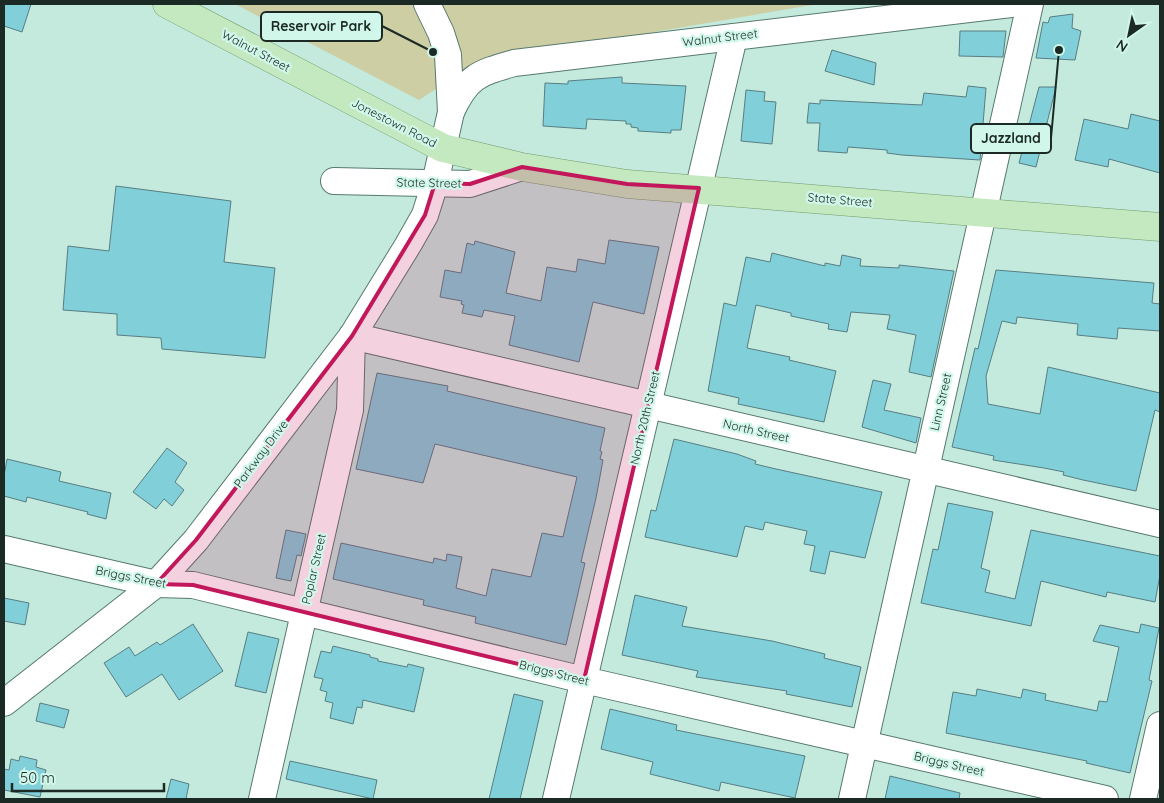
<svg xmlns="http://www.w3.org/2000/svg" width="1164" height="803" viewBox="0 0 1164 803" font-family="Quicksand,sans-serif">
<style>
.green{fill:#cdcea3}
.building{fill:#81cfd9;stroke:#587e82}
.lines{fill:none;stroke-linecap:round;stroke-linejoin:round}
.minor-casing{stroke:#57796e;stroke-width:28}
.major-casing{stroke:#6f9c6d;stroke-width:29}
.minor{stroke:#fff;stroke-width:26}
.major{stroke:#c4e8bf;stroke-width:28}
.marked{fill:#c2185b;fill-opacity:0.2;stroke:#c2185b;stroke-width:4;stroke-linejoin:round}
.labels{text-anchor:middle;stroke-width:4.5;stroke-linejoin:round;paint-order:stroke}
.street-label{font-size:12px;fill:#1b2a25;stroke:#d1f7eb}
.leader{fill:none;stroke:#1b2a25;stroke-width:2}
.callout-dot{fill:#1b2a25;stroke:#d1f7eb;stroke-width:2}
.callout{fill:#d1f7eb;stroke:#1b2a25;stroke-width:2}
.callout-label{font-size:14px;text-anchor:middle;font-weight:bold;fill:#1b2a25}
</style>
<rect width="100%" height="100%" fill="#c4eade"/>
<path class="green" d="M235 4H818L478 62 419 100Z"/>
<g class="building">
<path d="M4 4H31L22 32 4 26Z"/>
<path d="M1073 14 1072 28 1081 31 1075 60 1036 58 1043 22 1048 23 1050 17Z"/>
<path d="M960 31H1006L1003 57 959 56Z"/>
<path d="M832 50 876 63 874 85 825 71Z"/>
<path d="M622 77V83L686 86 681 130H671V133L638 131V128L631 127V124H626V121L587 119 586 129 543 126 545 83 568 84V81Z"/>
<path d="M968 86 986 88 980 160 902 155 887 153V150L848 147 847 153 818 151 820 123H807L809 103 820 104V100L922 105 924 93 966 97Z"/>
<path d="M1039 87H1056L1036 167 1019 163Z"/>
<path d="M746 90 765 92 764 101 776 102 772 144 741 141Z"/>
<path d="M1131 114 1160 121V173L1109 159 1108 167 1075 160 1084 119 1128 129Z"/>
<path d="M116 186 231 201 224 262 275 268 265 358 162 349 161 338 117 335V314L63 310 68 246 109 251Z"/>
<path d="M609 240 659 247 644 314 593 302 579 362 509 345 515 316 484 310 482 317 462 313 464 305 461 304 462 301 440 297 445 270 461 273 467 243 474 245 475 241 515 252 506 293 541 301 547 267 576 272 578 259 605 264Z"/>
<path d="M772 253 825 266V263L840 266 842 255 861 259 860 266 899 268V265L954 271 931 377 909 372 916 335 887 329 890 315 851 312 847 332 828 329 829 324 791 316V313L756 305 747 348 790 357 789 360 836 371 824 422 738 404 739 398 708 391 724 303 736 306 746 257 770 262Z"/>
<path d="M996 270 1154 283 1152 303 1160 304V331L1118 328 1117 339 1077 335 1078 324 1017 317 1016 324 1002 321 986 376 988 404 1040 414 1048 367 1160 393V412L1155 410 1136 491 1083 480 1063 475 1064 472 1044 468 993 460 994 456 952 447 975 348 978 349Z"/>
<path d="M377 373 448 386 447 391 605 428 600 451 602 452 600 459 603 460 596 498 581 562 585 563 566 645 475 623 476 617 423 605 424 600 333 579 341 543 433 563 434 558 446 561 447 554 462 557 456 588 486 596 492 569 531 577 542 533 563 537 577 477 435 444 423 483 356 469Z"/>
<path d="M873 380 891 384 884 410 921 418 916 443 862 427Z"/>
<path d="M674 439 737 454 756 461 755 464 776 469 882 492 865 558 830 551 825 574 810 571 815 546 804 544 807 531 765 522 763 530 745 526 737 557 645 537 651 510 656 511Z"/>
<path d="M167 448 187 463 175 482 184 490 172 506 164 499 156 509 133 492Z"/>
<path d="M7 459 61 472 59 481 111 493 106 519 87 514 88 512 27 497 26 502 4 496V476Z"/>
<path d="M948 503 993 512 981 568 990 571 985 592 1015 599 1031 530 1160 556V575L1155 602 1107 592 1106 597 1041 581 1031 626 921 603 933 549 938 550Z"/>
<path d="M286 530 306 534 301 556 297 555 291 581 276 578Z"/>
<path d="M635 595 687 607 682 626 772 641 825 654 824 658 861 667 852 707 786 694 787 691 696 677 698 671 622 655Z"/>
<path d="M4 598 29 603 25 625 4 621Z"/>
<path d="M193 624 223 671 179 700 162 674 126 697 104 663 129 647 135 656 157 642 160 645Z"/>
<path d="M1141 624 1159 628 1149 680 1152 681 1130 773 1086 763 1087 761 946 733 953 692 976 696 977 689 1021 698 1023 689 1046 694 1045 700 1097 711 1099 701 1107 702 1119 647 1093 641 1100 625 1139 633Z"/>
<path d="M248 632 279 639 266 693 235 686Z"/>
<path d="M333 646 370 655V657L378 659V661L407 667 408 664 424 668 414 712 363 700 362 708 357 707 353 724 330 718 333 703 325 701 327 692 320 690 323 679 314 677 321 651 331 653Z"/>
<path d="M514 694 543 701 533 745 520 799H489Z"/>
<path d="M40 703 69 710 64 728 36 721Z"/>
<path d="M610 709 677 725 676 730 805 756 795 798 721 782 719 791 650 774 653 762 601 749Z"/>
<path d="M20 756 37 760 36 767 46 770 40 797 4 790V769L9 770 11 759 19 761Z"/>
<path d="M290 761 377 780 373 799 286 779Z"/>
<path d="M890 776 960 793 959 799H885Z"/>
<path d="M171 779 189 784 186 799H166Z"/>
</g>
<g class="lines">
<g class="minor-casing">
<g id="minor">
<path d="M451 112C467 76 479 73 514 63L1011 4"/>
<path d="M334 181 470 184 522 167"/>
<path d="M352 336 1160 524"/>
<path d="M4 549 156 584 193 585 584 680 1105 799"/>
<path d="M4 703 156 584 196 540 352 336 408 245 425 215 435 183 451 112 448 55 441 33 427 4"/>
<path d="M262 799 350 410 352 336"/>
<path d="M556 799 734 37"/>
<path d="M852 799 1030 4"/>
<path d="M1143 799 1160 725"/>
</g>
</g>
<g class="major-casing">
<path id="major" d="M167 4 443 148 522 167 627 184 1160 227"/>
</g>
<use href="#minor" class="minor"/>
<use href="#major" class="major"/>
</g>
<path class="marked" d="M522 167 627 184 699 188 584 680 193 585 156 584 196 540 352 336 425 215 435 183 470 184Z"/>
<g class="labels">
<g class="street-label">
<text transform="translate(720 38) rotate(-7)" y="4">Walnut Street</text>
<text transform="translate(256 51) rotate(28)" y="4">Walnut Street</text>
<text transform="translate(394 123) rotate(27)" y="4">Jonestown Road</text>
<text transform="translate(429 183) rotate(1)" y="4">State Street</text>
<text transform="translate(840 200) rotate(5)" y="4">State Street</text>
<text transform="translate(941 402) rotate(-77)" y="4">Linn Street</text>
<text transform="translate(645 418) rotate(-77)" y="4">North 20th Street</text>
<text transform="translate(756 431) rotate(13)" y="4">North Street</text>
<text transform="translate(261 454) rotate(-53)" y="4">Parkway Drive</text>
<text transform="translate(314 569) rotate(-77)" y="4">Poplar Street</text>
<text transform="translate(131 577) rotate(11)" y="4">Briggs Street</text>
<text transform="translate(554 673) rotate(14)" y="4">Briggs Street</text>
<text transform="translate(949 764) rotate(13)" y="4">Briggs Street</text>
</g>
</g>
<path class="leader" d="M433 52L382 26M1059 50L1051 138"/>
<g class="callout-dot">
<circle cx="433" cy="52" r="5"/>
<circle cx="1059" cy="50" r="5"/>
</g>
<g class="callout">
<rect x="261" y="12" width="121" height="29" rx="5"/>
<rect x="971" y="124" width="80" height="29" rx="5"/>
</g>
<g class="callout-label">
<text x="321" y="31">Reservoir Park</text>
<text x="1011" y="143">Jazzland</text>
</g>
<rect width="1164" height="803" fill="none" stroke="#1b2a25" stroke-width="10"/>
<g transform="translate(1129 35) rotate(213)" stroke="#d1f7eb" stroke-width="4" paint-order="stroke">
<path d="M0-4L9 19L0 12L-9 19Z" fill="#1b2a25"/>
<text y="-8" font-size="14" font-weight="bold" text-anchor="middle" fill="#1b2a25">N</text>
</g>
<path d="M12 783v8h152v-8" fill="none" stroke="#1b2a25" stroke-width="2.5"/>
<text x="20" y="783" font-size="15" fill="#1b2a25" stroke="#d1f7eb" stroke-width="4" paint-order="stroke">50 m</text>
</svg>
